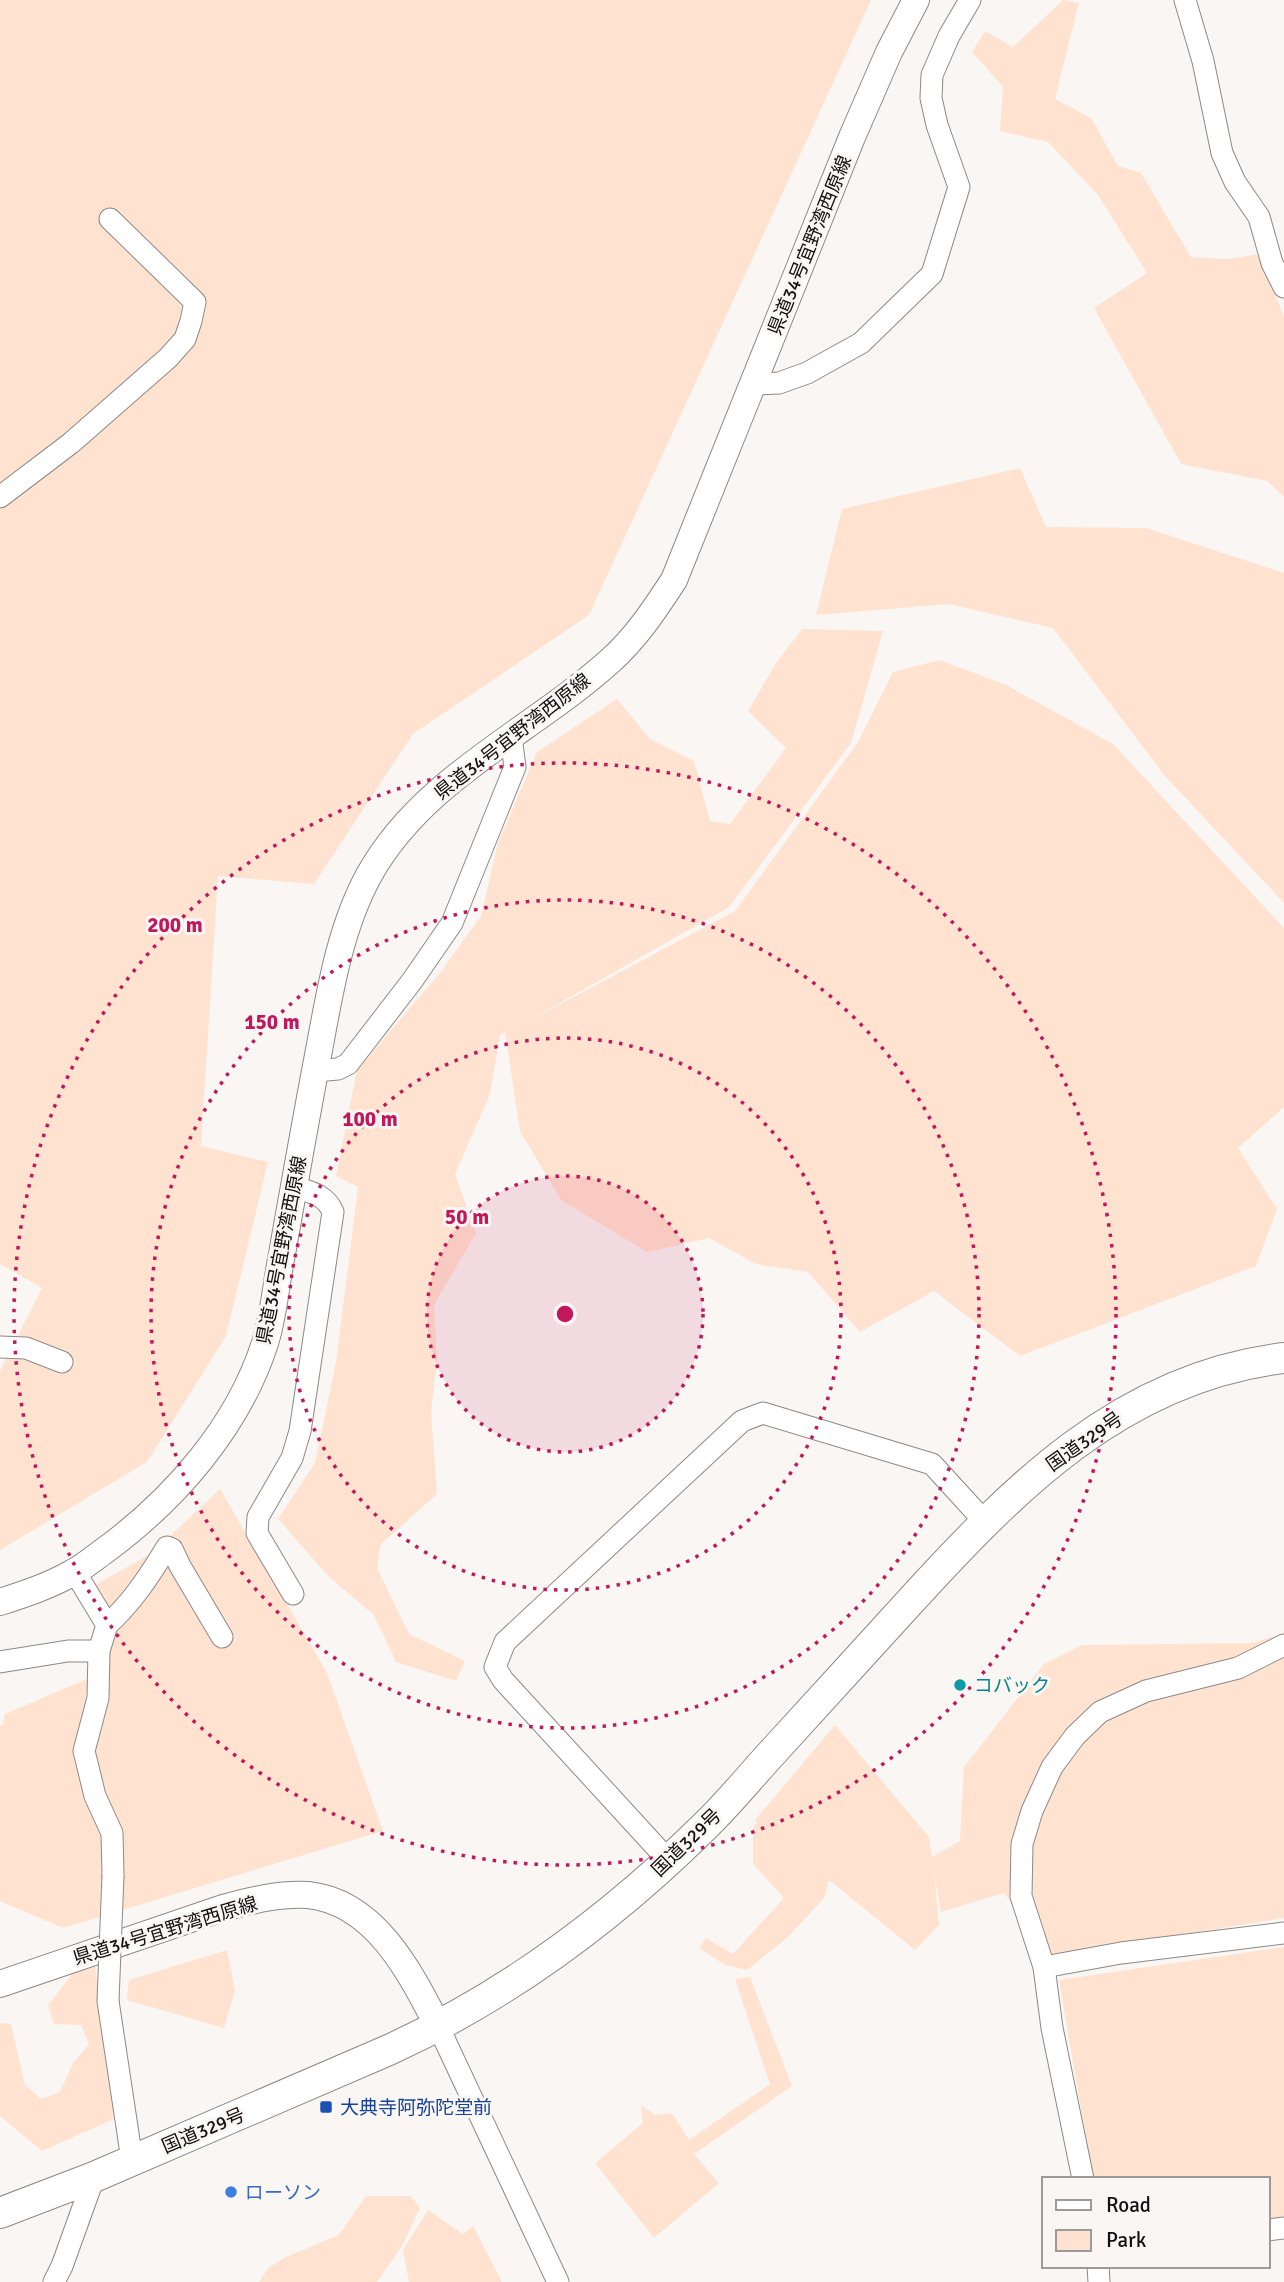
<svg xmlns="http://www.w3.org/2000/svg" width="1284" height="2282" viewBox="0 0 1284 2282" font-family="Signika,'Noto Sans JP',sans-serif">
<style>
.green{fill:#ffe3d0}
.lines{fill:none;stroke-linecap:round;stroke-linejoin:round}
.minor-casing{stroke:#8c8987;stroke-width:23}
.major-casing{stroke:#8c8987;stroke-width:28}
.highway-casing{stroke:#8c8987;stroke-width:32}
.minor{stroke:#fff;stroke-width:21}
.major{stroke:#fff;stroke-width:26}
.highway{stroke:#fff;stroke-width:30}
.minor-bridge-casing{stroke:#8c8987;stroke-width:23;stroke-linecap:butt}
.minor-bridge{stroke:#fff;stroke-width:21}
.ring{fill:none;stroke:#c2185b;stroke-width:3.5;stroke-dasharray:3.5 7}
.culture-dot{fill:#0f9aa8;stroke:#f9f6f3;stroke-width:2.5}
.transit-dot{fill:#1a4fb4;stroke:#f9f6f3;stroke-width:2.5}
.shop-dot{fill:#3f7fe0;stroke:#f9f6f3;stroke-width:2.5}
.labels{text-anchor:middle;stroke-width:6;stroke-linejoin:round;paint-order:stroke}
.street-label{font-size:19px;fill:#121010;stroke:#f9f6f3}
.culture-label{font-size:19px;fill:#0d838f;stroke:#f9f6f3;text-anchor:start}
.transit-label{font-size:19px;fill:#164399;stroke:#f9f6f3;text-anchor:start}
.shop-label{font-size:19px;fill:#366cbe;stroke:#f9f6f3;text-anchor:start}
.centre{fill:#c2185b;stroke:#f9f6f3;stroke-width:3.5}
.ring-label{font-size:21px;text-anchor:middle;font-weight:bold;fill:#c2185b;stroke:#f9f6f3;stroke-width:6;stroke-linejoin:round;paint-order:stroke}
</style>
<rect width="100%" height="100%" fill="#f9f6f3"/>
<g class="green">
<path d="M0 0H871L589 615 413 734 314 884 218 876 201 1146 268 1162 226 1336 147 1462 0 1550V1371L42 1288 0 1264Z"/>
<path d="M1063 0 1079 3 1055 99 1091 118 1118 166 1141 173 1191 257 1229 259 1259 254 1284 317V497L1267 481 1181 464 1094 308 1147 273 1098 195 1048 142 1000 131 1003 87 972 52 985 31 1013 47Z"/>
<path d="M1020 468 1046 527 1146 528 1284 573V903L1165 776 1053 628 949 604 816 615 842 509Z"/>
<path d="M802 629 883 631 851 743 729 907 521 1025 735 911 858 742 893 672 940 660 1006 685 1113 744 1284 928V1107L1238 1148 1277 1209 1256 1266 1020 1356 934 1291 860 1332 808 1272 756 1264 709 1238 647 1252 561 1200 520 1131 505 1032 500 1035 490 1094 455 1174 476 1233 434 1305 437 1360 431 1411 437 1494 381 1544 377 1568 409 1634 465 1661 456 1681 396 1662 374 1615 329 1577 278 1519 315 1463 336 1362 358 1187 336 1176 357 1070 440 973 481 916 498 843 537 752 617 699 650 739 694 761 710 821 730 824 786 748 748 711 776 663Z"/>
<path d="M220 1489 327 1673 383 1831 63 1928 0 1901V1725H3L5 1714 89 1678 98 1630 90 1588 152 1553Z"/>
<path d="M1284 1633V1918L1050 1956 1004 1893 941 1912 934 1871 939 1925 915 1950 829 1880 824 1898 788 1937 747 1970 725 1965 699 1948 706 1938 733 1954 784 1898 753 1864V1827L757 1822 755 1820 835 1725 929 1837 932 1857 960 1841 964 1767 1044 1664 1082 1645 1252 1643Z"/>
<path d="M1284 1947V2216L1268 2219V2179H1093L1059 1980Z"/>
<path d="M227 1950 235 1991 224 2028 127 2000 129 1980Z"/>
<path d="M95 1967 110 2053 114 2119 42 2151 0 2116V2023L11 2024 25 2085 41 2099 60 2092 73 2063 89 2044 81 2025 54 2024 48 2005 76 1969Z"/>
<path d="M750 1977 792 2086 694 2154 719 2183 654 2238 595 2163 643 2123 641 2105 655 2115 672 2113 689 2140 770 2084 735 1979Z"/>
<path d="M366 2196H411L420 2208 402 2246 377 2282H259L268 2268 286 2257 339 2235Z"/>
<path d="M428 2210 463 2234 473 2226 502 2282H409L403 2250Z"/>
</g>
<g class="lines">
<g class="minor-casing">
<g id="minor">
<path d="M1185 0 1203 61 1222 153 1235 182 1259 217 1272 263 1284 287"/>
<path d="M752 384 779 383 807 373 861 343 932 274 959 187 937 125 931 98 932 75 949 36 970 0"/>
<path d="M0 497 71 443 168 358 185 339 191 321 195 302 110 219"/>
<path d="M315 1071 338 1069 348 1064 412 981 452 923 515 767 511 737"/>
<path d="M0 1347 26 1348 62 1362"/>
<path d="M75 1572 107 1625 99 1651 98 1698 84 1751 95 1796 112 1833 113 1875"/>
<path d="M293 1594 257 1533 258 1517 292 1458 300 1431 333 1212C326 1195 311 1192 294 1187"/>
<path d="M107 1625C132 1603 150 1575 167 1547L172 1549 180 1566 222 1637"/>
<path d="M0 1662 68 1651H99"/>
<path d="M668 1860 503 1680 495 1667 505 1642 742 1421 763 1413 932 1464 985 1522"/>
<path d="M1044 1967 1121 1953 1284 1933"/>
<path d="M108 2001 132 2160"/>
<path d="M439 2028 558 2282"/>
<path d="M1083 2179 1052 2028 1044 1967 1021 1896 1022 1844 1032 1811 1052 1767 1075 1736 1100 1712 1146 1691 1238 1668 1284 1645"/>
<path d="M1268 2230 1284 2228"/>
<path d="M1098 2266 1099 2282"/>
<path d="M54 2282 62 2266 94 2177"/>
</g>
</g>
<g class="major-casing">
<g id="major">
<path d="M0 1602C25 1594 49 1586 72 1573 84 1567 94 1558 104 1551 174 1500 238 1427 265 1343 274 1315 276 1283 282 1254 294 1186 306 1118 319 1050 330 991 340 928 369 875 423 778 530 733 610 661 636 638 655 609 674 580L852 137 889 52 916 0"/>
<path d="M0 1984 223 1908C250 1901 279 1893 308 1895 376 1902 411 1974 439 2028"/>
</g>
</g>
<g class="highway-casing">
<path id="highway" d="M0 2213 94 2177 391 2049C508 1995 613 1917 705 1826 728 1804 749 1778 771 1754 816 1704 862 1655 907 1605 1012 1490 1121 1377 1284 1358"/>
</g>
<use href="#minor" class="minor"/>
<use href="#major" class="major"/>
<use href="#highway" class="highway"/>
<g class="minor-bridge-casing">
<path id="minor-bridge" d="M108 2001 113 1875"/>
</g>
<use href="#minor-bridge" class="minor-bridge"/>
</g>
<circle cx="565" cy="1314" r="138" fill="#c2185b" fill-opacity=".12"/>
<g class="ring">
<circle cx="565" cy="1314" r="138"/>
<circle cx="565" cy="1314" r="276"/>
<circle cx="565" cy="1314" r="414"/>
<circle cx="565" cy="1314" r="551"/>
</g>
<circle class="culture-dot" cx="960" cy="1685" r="7"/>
<rect class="transit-dot" x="319" y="2100" width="14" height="14" rx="3.5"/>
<circle class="shop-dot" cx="231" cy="2192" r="7"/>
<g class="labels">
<g class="street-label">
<text transform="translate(809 245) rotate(-68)" y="7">県道34号宜野湾西原線</text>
<text transform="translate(512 736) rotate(-38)" y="7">県道34号宜野湾西原線</text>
<text transform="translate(281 1250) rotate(-79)" y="7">県道34号宜野湾西原線</text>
<text transform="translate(1084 1441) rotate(-35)" y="7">国道329号</text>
<text transform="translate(686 1842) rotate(-44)" y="7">国道329号</text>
<text transform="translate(165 1930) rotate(-17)" y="7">県道34号宜野湾西原線</text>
<text transform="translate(203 2130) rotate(-23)" y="7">国道329号</text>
</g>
<g class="culture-label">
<text x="974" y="1692">コバック</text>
</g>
<g class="transit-label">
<text x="340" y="2114">大典寺阿弥陀堂前</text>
</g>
<g class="shop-label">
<text x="245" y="2199">ローソン</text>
</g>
</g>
<circle cx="565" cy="1314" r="10" class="centre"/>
<g class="ring-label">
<text x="175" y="932">200 m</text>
<text x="272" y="1029">150 m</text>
<text x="370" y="1126">100 m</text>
<text x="467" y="1224">50 m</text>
</g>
<rect x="1042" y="2177" width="228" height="91" fill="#f9f6f3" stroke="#9d9a98" stroke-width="2"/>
<rect x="1056" y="2200" width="35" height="10" fill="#ffffff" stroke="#9d9a98" stroke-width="2"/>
<text x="1106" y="2212" font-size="21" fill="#121010">Road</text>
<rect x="1056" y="2230" width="35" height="21" fill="#ffe3d0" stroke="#9d9a98" stroke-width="2"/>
<text x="1106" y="2247" font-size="21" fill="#121010">Park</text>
</svg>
